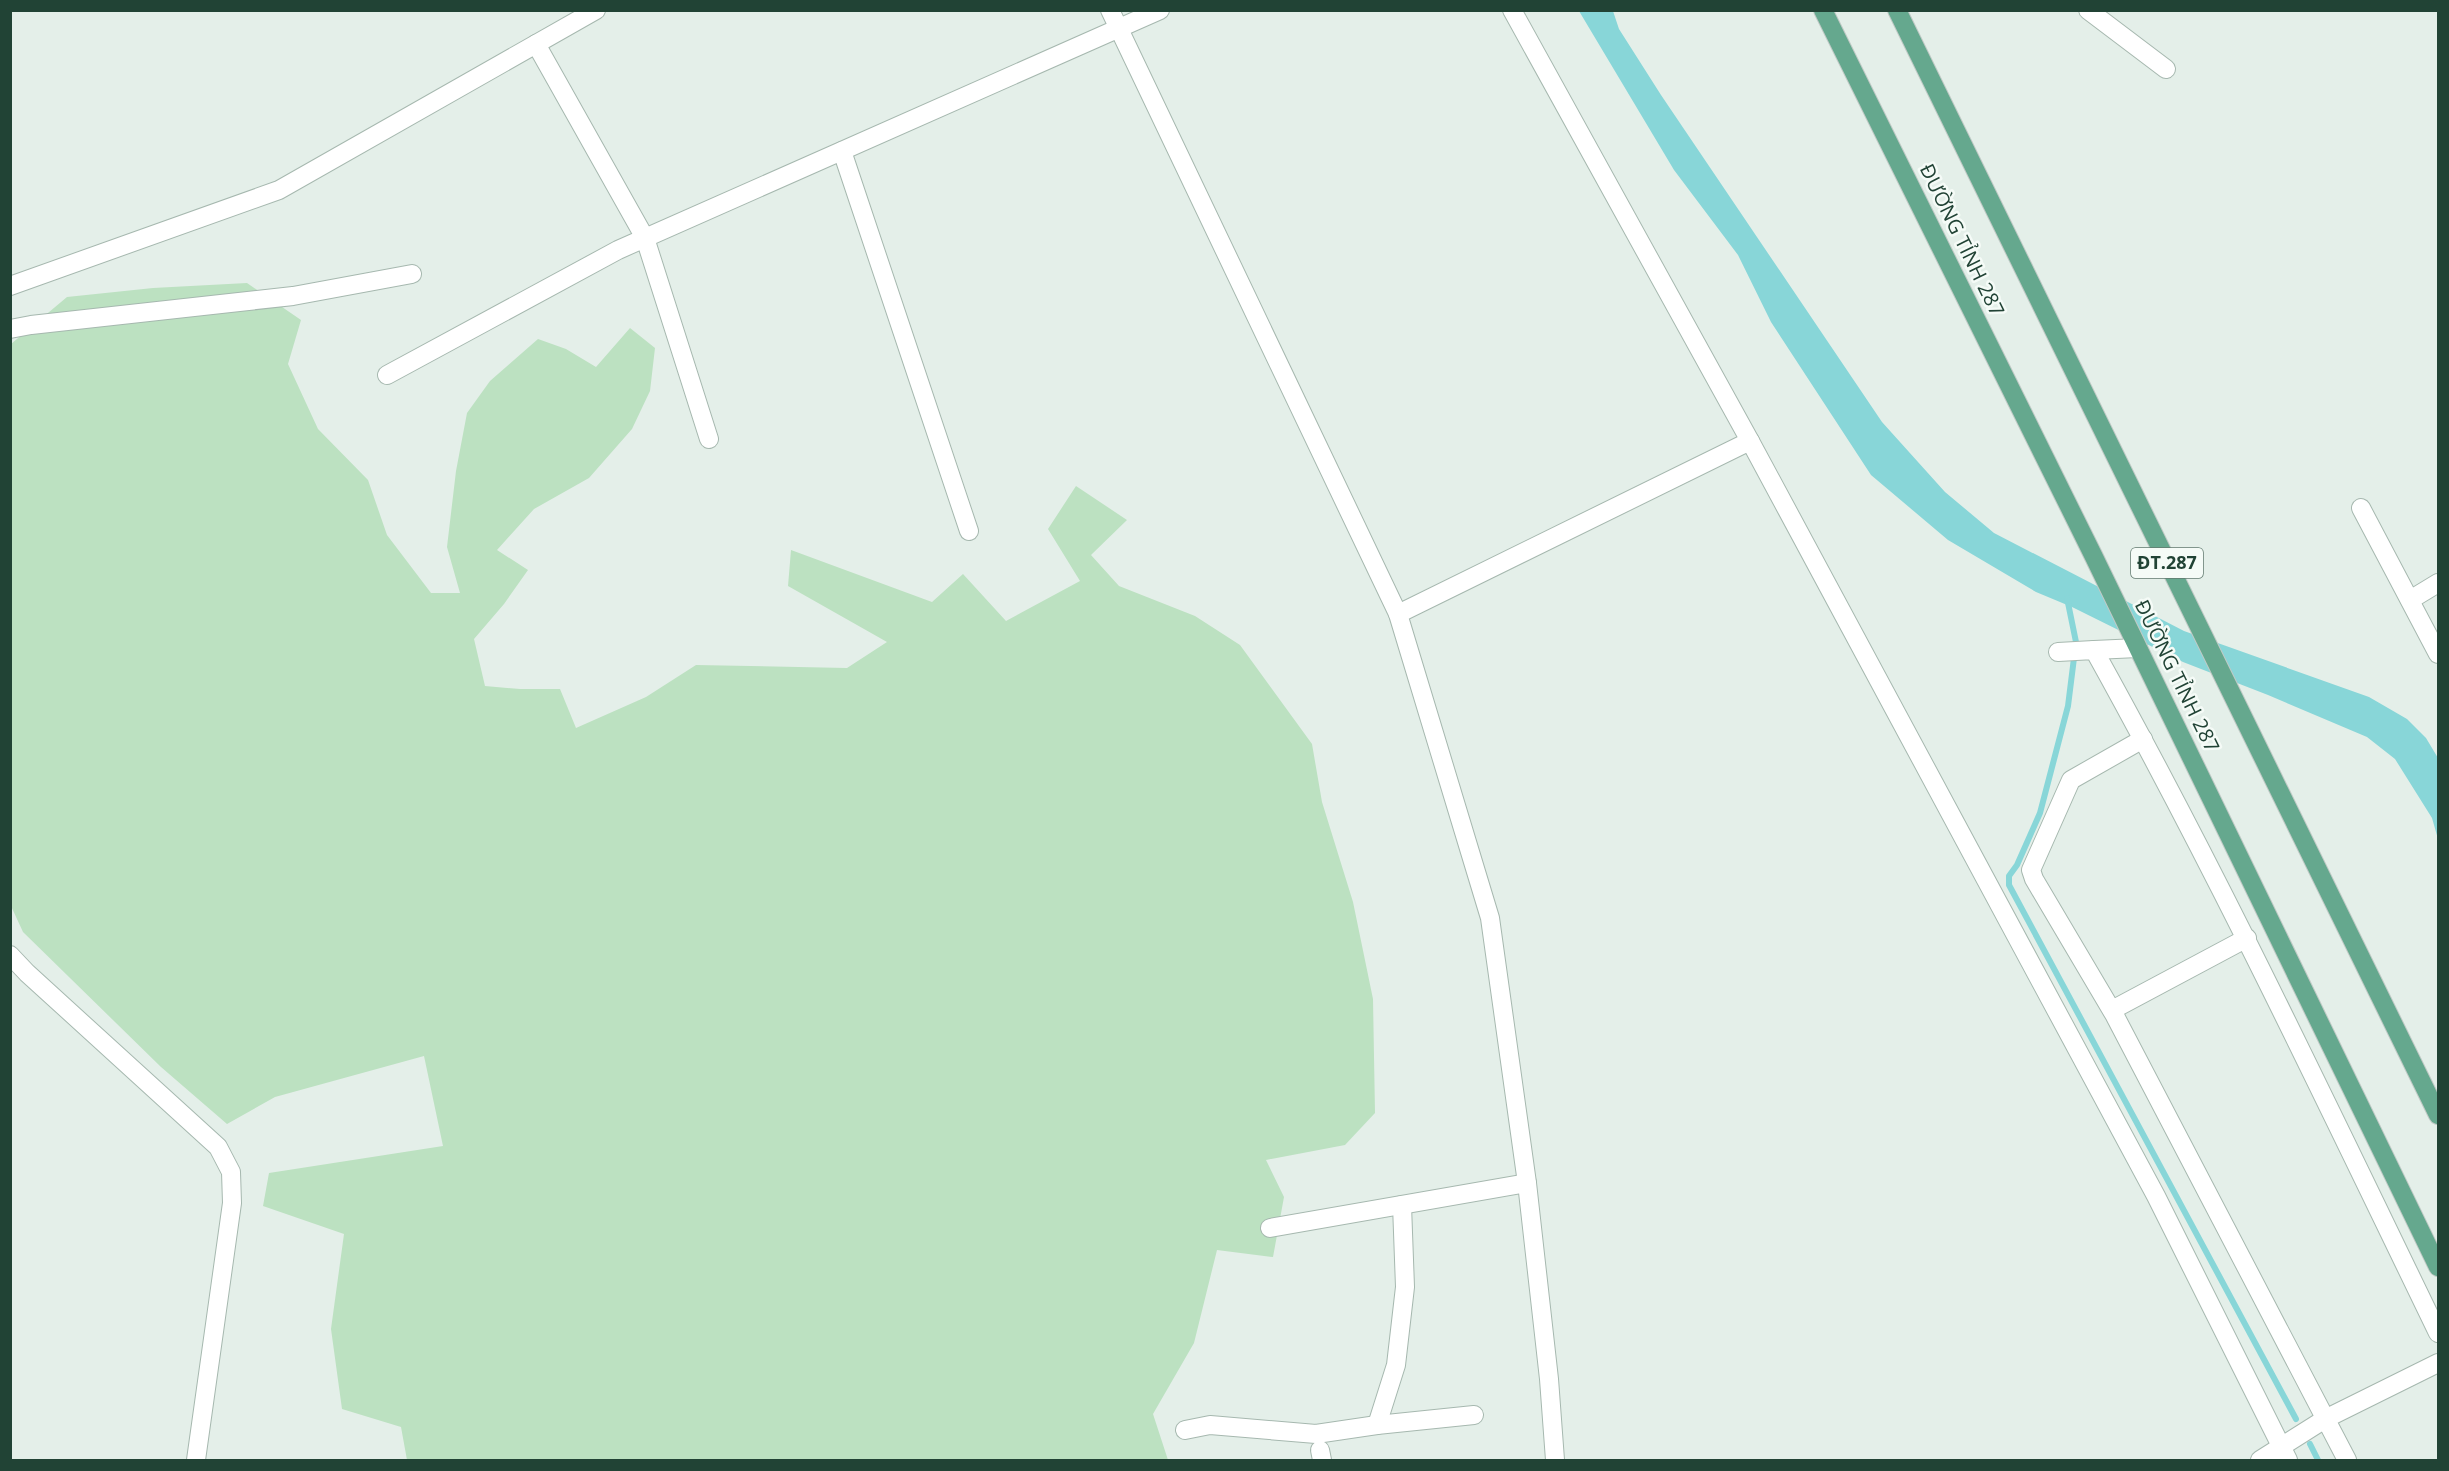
<svg xmlns="http://www.w3.org/2000/svg" width="2449" height="1471" viewBox="0 0 2449 1471" font-family="'Open Sans',sans-serif">
<style>
.green{fill:#bce1c1}
.water{fill:#88d6d8}
.lines{fill:none;stroke-linecap:round;stroke-linejoin:round}
.stream{stroke:#88d6d8;stroke-width:6}
.minor-casing{stroke:#a6b8af;stroke-width:20}
.tertiary-casing{stroke:#a6b8af;stroke-width:20}
.primary-casing{stroke:#c1cac6;stroke-width:20}
.minor{stroke:#fff;stroke-width:18}
.tertiary{stroke:#fff;stroke-width:18}
.primary{stroke:#65a88e;stroke-width:18}
.labels{text-anchor:middle;stroke-width:5;stroke-linejoin:round;paint-order:stroke}
.shield{fill:#f5fbf7;stroke:#617a6f;stroke-width:1.5}
.shield-label{font-size:18px;font-weight:bold;fill:#214335}
.street-label{font-size:20px;fill:#214335;stroke:#f5fbf7}
</style>
<rect width="100%" height="100%" fill="#e4efe9"/>
<path class="green" d="M247 283 301 320 288 364 318 429 368 480 387 535 431 593H460L447 547 456 471 467 413 490 381 538 339 566 349 596 367 630 328 655 348 650 391 632 429 589 478 534 509 497 550 528 570 504 604 474 639 485 686 520 689H560L576 728 646 697 696 665 847 668 887 642 788 586 791 550 932 602 963 574 1006 621 1080 581 1048 529 1076 486 1127 520 1091 555 1119 586 1195 616 1240 645 1312 744 1322 802 1353 902 1373 999 1375 1113 1345 1145 1266 1160 1284 1197 1273 1257 1217 1250 1194 1343 1153 1414 1168 1460H407L401 1427 342 1409 331 1329 344 1234 263 1206 269 1173 443 1146 424 1056 275 1097 227 1124 161 1067 23 932 11 906V344L67 297 153 288Z"/>
<path class="water" d="M1579 11H1613L1619 29 1661 95 1882 422 1945 492 1994 533 2184 631 2369 697 2407 719 2426 738 2438 758V839L2432 818 2395 759 2367 737 2268 695 2183 662 2072 607 2036 592 1948 540 1871 475 1771 322 1738 255 1674 170Z"/>
<g class="lines">
<g class="stream">
<path d="M2067 598 2076 642 2068 706 2040 813 2017 865 2009 876V885L2296 1419"/>
<path d="M2310 1444 2318 1460"/>
</g>
<g class="minor-casing">
<g id="minor">
<path d="M1110 10 1398 614 1490 918 1527 1183 1549 1379 1555 1460"/>
<path d="M2088 10 2166 69"/>
<path d="M536 44 645 238 709 439"/>
<path d="M842 151 969 531"/>
<path d="M10 286 279 190 596 10"/>
<path d="M10 329 31 325 293 296 412 274"/>
<path d="M387 375 618 250 1160 10"/>
<path d="M2361 508 2438 654"/>
<path d="M2410 600 2438 583"/>
<path d="M1398 614 1750 441"/>
<path d="M2094 650 2138 648"/>
<path d="M2058 652 2094 650C2218 873 2327 1104 2438 1333"/>
<path d="M2143 739 2071 780 2031 870 2034 879 2115 1016 2347 1460"/>
<path d="M10 955 27 973 218 1147 231 1172 232 1203 196 1460"/>
<path d="M2112 1010 2247 938"/>
<path d="M1270 1228 1527 1183"/>
<path d="M1377 1425 1396 1365 1405 1287 1402 1205"/>
<path d="M1185 1430 1210 1425 1316 1434 1377 1425 1474 1415"/>
<path d="M1320 1450 1322 1460"/>
<path d="M2260 1460 2325 1419 2438 1363"/>
</g>
</g>
<g class="tertiary-casing">
<path id="tertiary" d="M1512 10 1750 441 2156 1196 2288 1460"/>
</g>
<g class="primary-casing">
<g id="primary">
<path d="M1823 10 2094 557 2438 1267"/>
<path d="M1897 10 2438 1115"/>
</g>
</g>
<use href="#minor" class="minor"/>
<use href="#tertiary" class="tertiary"/>
<use href="#primary" class="primary"/>
</g>
<g class="labels">
<rect class="shield" x="2131" y="548" width="72" height="30" rx="4.5"/>
<g class="shield-label">
<text x="2167" y="569">ĐT.287</text>
</g>
<g class="street-label">
<text transform="translate(1962 240) rotate(64)" y="7">ĐƯỜNG TỈNH 287</text>
<text transform="translate(2177 676) rotate(64)" y="7">ĐƯỜNG TỈNH 287</text>
</g>
</g>
<rect width="2449" height="1471" fill="none" stroke="#214335" stroke-width="24"/>
</svg>
